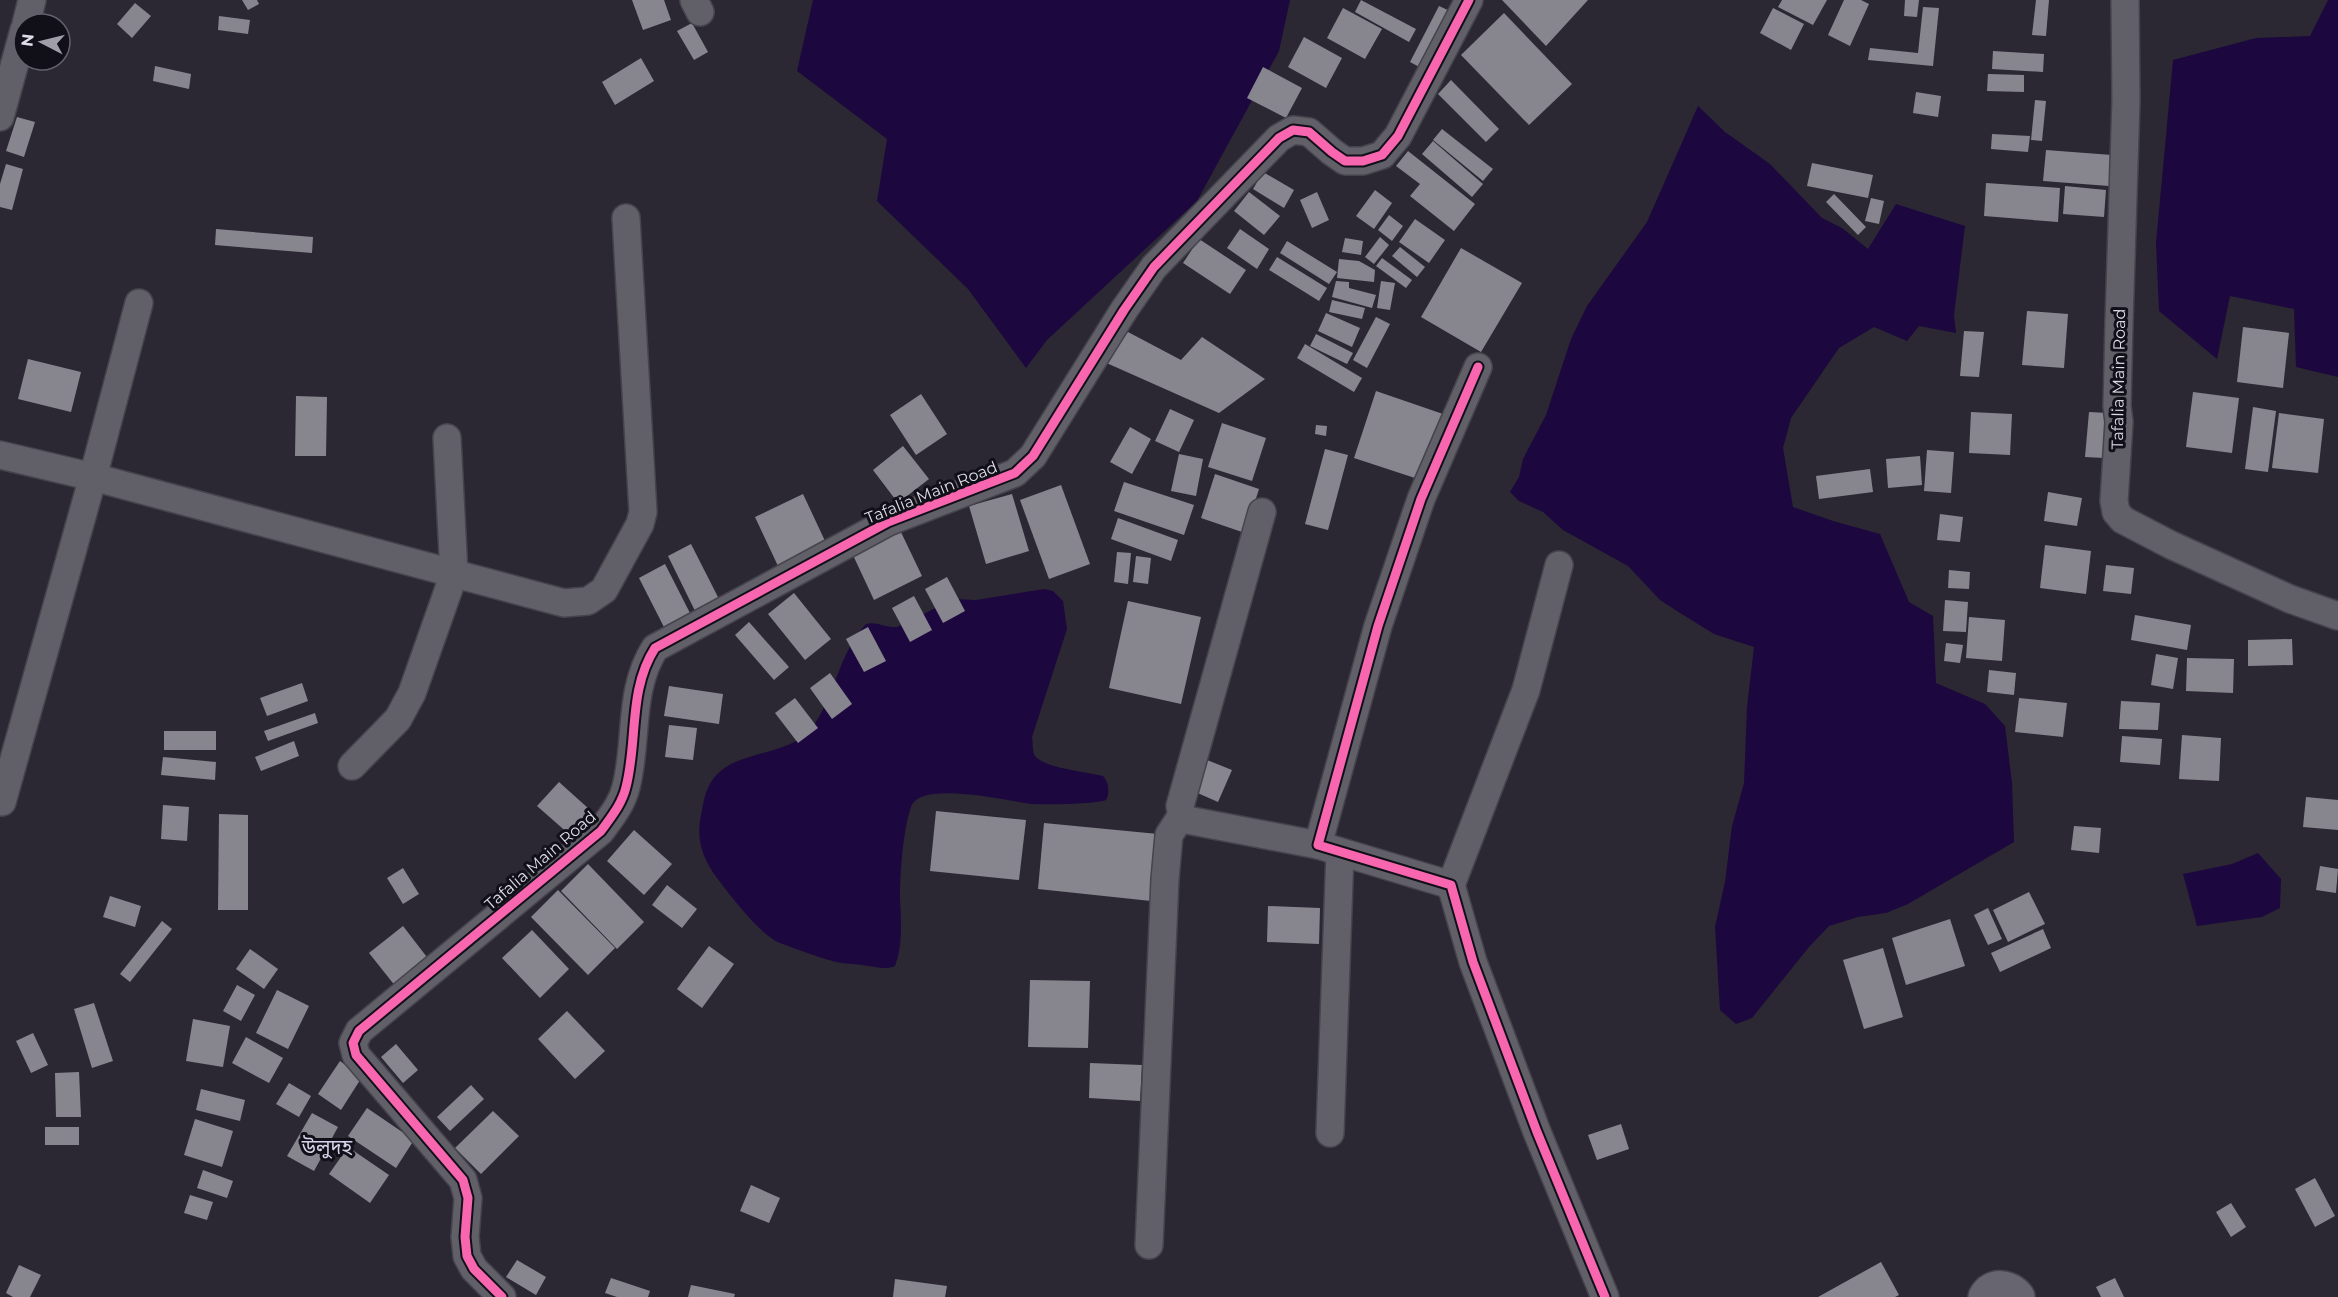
<svg xmlns="http://www.w3.org/2000/svg" width="2338" height="1297" viewBox="0 0 2338 1297" font-family="Montserrat,'Noto Sans Bengali',sans-serif">
<style>
.water{fill:#1c073e}
.building{fill:#87868f}
.lines{fill:none;stroke-linecap:round;stroke-linejoin:round}
.street-casing{stroke:#45434b;stroke-width:30}
.secondary-casing{stroke:#45434b;stroke-width:36}
.street{stroke:#615f68;stroke-width:27}
.secondary{stroke:#676570;stroke-width:33}
.cycleway-casing{stroke:#110f17;stroke-width:13}
.cycleway{stroke:#f766af;stroke-width:9}
.labels{text-anchor:middle;stroke-width:6;stroke-linejoin:round;paint-order:stroke}
.street-label{font-size:16px;fill:#dfdde9;stroke:#110f17}
.quarter-label{font-size:20px;fill:#d7d3ec;stroke:#110f17}
</style>
<rect width="100%" height="100%" fill="#2b2833"/>
<g class="water">
<path d="M813 0H1290L1279 51 1197 201 1047 340 1026 368 968 289 877 201 887 139 797 71Z"/>
<path d="M2328 0H2338V377L2296 367 2294 309 2230 296 2217 359 2159 311 2156 243 2173 60 2256 38 2310 36Z"/>
<path d="M1698 106 1725 132 1770 164 1822 218 1842 228 1868 249 1896 204 1965 226 1954 315 1956 333 1919 326 1907 341 1874 327 1839 348 1791 418 1783 448 1793 507 1833 521 1880 534 1909 602 1933 616 1936 683 1985 704 2005 726 2012 783 2014 842 1908 904 1886 913 1858 917 1829 926 1809 947 1752 1018 1736 1024 1720 1010 1715 927 1725 882 1732 826 1744 783 1747 707 1754 647 1714 634 1677 611 1660 600 1628 566 1563 530 1543 512 1519 501 1510 492 1519 477 1523 459 1546 415 1571 339 1587 306 1647 222Z"/>
<path d="M1044 589 1053 591 1063 601 1067 629 1032 737C1033 743 1032 750 1035 756 1044 768 1087 772 1103 776 1109 782 1110 793 1106 800 1097 804 1046 805 1033 804 1011 802 920 779 911 807 903 829 900 874 900 898 901 920 903 946 895 966 886 970 877 967 868 966 858 964 847 964 836 962 817 957 799 950 780 943 761 936 730 895 717 878 702 858 696 839 701 815 703 806 704 796 708 788 727 745 788 762 814 725 835 695 839 653 866 624 877 621 885 628 897 627L954 599 976 600Z"/>
<path d="M2258 853 2281 879 2280 908 2262 917 2197 926 2183 874 2232 864Z"/>
</g>
<g class="building">
<path d="M242 0H257L259 4 248 10Z"/>
<path d="M632 0H664L671 20 643 30Z"/>
<path d="M1361 0 1416 29 1409 42 1355 12Z"/>
<path d="M1502 0H1588L1546 46Z"/>
<path d="M1782 0H1827L1813 25 1778 7Z"/>
<path d="M1844 0H1861L1869 4 1850 46 1828 35Z"/>
<path d="M1905 0H1919L1917 17 1904 16Z"/>
<path d="M2036 0H2049L2046 36 2032 35Z"/>
<path d="M135 3 151 16 132 38 117 24Z"/>
<path d="M1439 6 1452 12 1423 69 1410 62Z"/>
<path d="M1923 7 1939 8 1933 66 1868 60 1870 48 1918 53Z"/>
<path d="M1343 8 1382 29 1365 59 1327 38Z"/>
<path d="M1773 8 1804 24 1791 50 1760 33Z"/>
<path d="M1504 13 1572 84 1529 125 1461 55Z"/>
<path d="M219 16 250 20 248 34 218 30Z"/>
<path d="M692 23 708 52 694 60 677 31Z"/>
<path d="M1304 37 1342 58 1326 88 1288 67Z"/>
<path d="M1993 51 2044 54 2043 72 1992 69Z"/>
<path d="M641 58 654 81 615 105 602 82Z"/>
<path d="M155 66 191 74 189 89 153 81Z"/>
<path d="M1263 67 1302 88 1286 118 1247 98Z"/>
<path d="M1988 74 2024 75V92L1987 91Z"/>
<path d="M1451 80 1499 129 1486 142 1438 94Z"/>
<path d="M1916 92 1941 96 1938 117 1913 113Z"/>
<path d="M2035 100 2046 101 2042 141 2031 140Z"/>
<path d="M17 117 35 122 24 157 6 151Z"/>
<path d="M1442 129 1493 169 1483 181 1433 140Z"/>
<path d="M1992 134 2030 136 2028 152 1991 149Z"/>
<path d="M1433 141 1483 184 1472 197 1422 154Z"/>
<path d="M2046 150 2112 155 2109 186 2043 181Z"/>
<path d="M1408 151 1475 204 1454 231 1410 196 1420 184 1396 166Z"/>
<path d="M1812 163 1873 175 1868 198 1807 186Z"/>
<path d="M6 164 23 169 12 210 0 207V184Z"/>
<path d="M1263 172 1294 190 1284 208 1253 189Z"/>
<path d="M1986 183 2060 188 2058 222 1984 216Z"/>
<path d="M2065 186 2106 190 2104 217 2063 214Z"/>
<path d="M1375 190 1392 203 1374 229 1356 216Z"/>
<path d="M1249 192 1280 216 1264 235 1234 211Z"/>
<path d="M1317 192 1329 220 1312 228 1300 200Z"/>
<path d="M1834 194 1866 227 1858 235 1826 202Z"/>
<path d="M1871 198 1884 201 1879 224 1865 221Z"/>
<path d="M1389 215 1403 226 1392 241 1378 230Z"/>
<path d="M1415 219 1445 240 1429 263 1399 242Z"/>
<path d="M216 229 313 237 312 253 215 245Z"/>
<path d="M1240 229 1269 249 1257 269 1227 248Z"/>
<path d="M1380 237 1389 245 1374 264 1365 257Z"/>
<path d="M1345 238 1363 241 1361 255 1342 252Z"/>
<path d="M1199 239 1246 270 1230 294 1183 263Z"/>
<path d="M1287 241 1337 272 1329 284 1280 253Z"/>
<path d="M1400 247 1425 267 1417 277 1392 256Z"/>
<path d="M1461 248 1522 283 1481 352 1421 317Z"/>
<path d="M1277 257 1327 288 1319 301 1269 270Z"/>
<path d="M1382 258 1412 280 1406 288 1376 266Z"/>
<path d="M1339 259 1359 261 1375 270 1374 282 1337 278Z"/>
<path d="M1336 281 1349 282V288L1376 295 1372 308 1332 297Z"/>
<path d="M1381 281 1395 283 1390 310 1377 308Z"/>
<path d="M1332 300 1365 308 1362 319 1329 312Z"/>
<path d="M2027 311 2068 314 2064 368 2022 365Z"/>
<path d="M1326 313 1360 328 1352 347 1318 331Z"/>
<path d="M1376 317 1390 324 1367 368 1353 360Z"/>
<path d="M2243 327 2289 333 2283 388 2237 382Z"/>
<path d="M1964 331 1984 332 1979 377 1960 376Z"/>
<path d="M1128 332 1181 360 1202 337 1265 379 1219 413 1102 361Z"/>
<path d="M1316 334 1353 353 1347 364 1310 346Z"/>
<path d="M1305 344 1362 378 1354 392 1297 358Z"/>
<path d="M28 359 81 372 71 412 18 399Z"/>
<path d="M1376 391 1443 414 1421 480 1354 458Z"/>
<path d="M2193 392 2239 398 2232 453 2186 447Z"/>
<path d="M921 394 947 434 916 455 890 415Z"/>
<path d="M296 396 327 397 326 456H295Z"/>
<path d="M2253 407 2276 411 2268 472 2245 469Z"/>
<path d="M1170 409 1194 420 1179 452 1155 441Z"/>
<path d="M1971 412 2012 414 2010 455 1969 453Z"/>
<path d="M2089 412 2108 413 2104 458 2085 457Z"/>
<path d="M2279 413 2324 419 2318 473 2272 468Z"/>
<path d="M1222 423 1266 438 1252 481 1208 467Z"/>
<path d="M1316 425 1327 426 1326 436 1315 434Z"/>
<path d="M1130 427 1151 439 1132 474 1110 462Z"/>
<path d="M903 446 929 479 898 503 873 470Z"/>
<path d="M1325 449 1348 455 1328 530 1305 524Z"/>
<path d="M1927 450 1954 452 1951 493 1924 491Z"/>
<path d="M1179 454 1203 459 1196 496 1171 491Z"/>
<path d="M1920 456 1922 485 1888 488 1886 459Z"/>
<path d="M1870 469 1873 492 1819 499 1816 476Z"/>
<path d="M1215 474 1259 489 1245 533 1201 518Z"/>
<path d="M1124 482 1194 505 1184 535 1114 511Z"/>
<path d="M1061 485 1090 564 1049 579 1020 500Z"/>
<path d="M2048 492 2082 498 2077 526 2044 521Z"/>
<path d="M803 494 826 543 778 566 755 517Z"/>
<path d="M1012 494 1029 551 986 564 969 506Z"/>
<path d="M1940 514 1963 517 1960 542 1937 540Z"/>
<path d="M1118 518 1178 540 1171 561 1111 539Z"/>
<path d="M899 528 922 576 874 600 851 551Z"/>
<path d="M691 544 722 605 698 617 668 556Z"/>
<path d="M2045 545 2091 551 2086 594 2040 588Z"/>
<path d="M1117 552 1131 553 1128 584 1114 582Z"/>
<path d="M1136 556 1151 558 1148 584 1133 582Z"/>
<path d="M665 564 693 619 667 633 639 578Z"/>
<path d="M2106 565 2134 568 2131 594 2103 591Z"/>
<path d="M1949 570 1970 572 1969 589 1948 588Z"/>
<path d="M947 577 965 611 943 623 925 589Z"/>
<path d="M794 593 831 639 805 660 768 614Z"/>
<path d="M914 596 932 630 910 642 892 608Z"/>
<path d="M1945 600 1968 602 1966 632 1943 631Z"/>
<path d="M1128 601 1201 617 1181 704 1109 688Z"/>
<path d="M2135 615 2191 625 2187 650 2131 640Z"/>
<path d="M1969 617 2005 620 2002 661 1966 658Z"/>
<path d="M749 622 789 667 774 680 735 635Z"/>
<path d="M868 627 886 661 864 672 846 639Z"/>
<path d="M2292 639 2293 665 2248 666V640Z"/>
<path d="M1946 643 1963 645 1960 663 1944 661Z"/>
<path d="M2156 654 2178 658 2173 689 2151 685Z"/>
<path d="M2187 658 2234 659 2233 693 2186 691Z"/>
<path d="M1989 670 2016 673 2014 695 1987 692Z"/>
<path d="M830 673 852 704 832 719 810 688Z"/>
<path d="M302 683 308 701 267 716 260 698Z"/>
<path d="M669 686 723 694 719 724 664 716Z"/>
<path d="M795 698 818 728 798 743 775 713Z"/>
<path d="M2019 698 2067 703 2063 737 2015 732Z"/>
<path d="M2121 701 2160 703 2158 730 2119 729Z"/>
<path d="M315 713 318 723 268 741 264 731Z"/>
<path d="M669 725 697 728 693 760 665 757Z"/>
<rect x="164" y="731" width="52" height="19"/>
<path d="M2182 735 2221 738 2219 781 2179 779Z"/>
<path d="M2122 736 2162 739 2160 765 2120 762Z"/>
<path d="M294 741 299 756 261 771 255 757Z"/>
<path d="M163 757 216 762 215 780 161 775Z"/>
<path d="M1207 760 1232 770 1218 802 1193 791Z"/>
<path d="M559 782 599 818 578 842 537 806Z"/>
<path d="M2306 797 2338 800V830L2303 827Z"/>
<path d="M163 805 189 807 187 841 161 839Z"/>
<path d="M936 811 1026 820 1019 880 930 871Z"/>
<path d="M219 814 248 815V910H218Z"/>
<path d="M1044 823 1158 834 1151 901 1038 889Z"/>
<path d="M2074 826 2101 828 2099 853 2071 850Z"/>
<path d="M634 830 672 864 644 895 607 861Z"/>
<path d="M588 864 644 922 617 949 561 891Z"/>
<path d="M2320 866 2338 869 2336 893 2316 890Z"/>
<path d="M403 868 419 894 403 904 387 878Z"/>
<path d="M667 885 697 909 682 928 652 905Z"/>
<path d="M558 890 615 948 588 975 531 917Z"/>
<path d="M2029 892 2045 924 2008 942 1993 910Z"/>
<path d="M110 896 141 906 135 927 103 917Z"/>
<path d="M1268 906 1320 908 1319 944 1267 942Z"/>
<path d="M1988 908 2002 939 1988 945 1974 915Z"/>
<path d="M1950 919 1965 966 1906 985 1892 938Z"/>
<path d="M162 921 172 929 130 982 120 974Z"/>
<path d="M403 926 433 965 400 992 369 953Z"/>
<path d="M2043 929 2051 948 2000 972 1991 953Z"/>
<path d="M532 930 569 969 540 998 502 958Z"/>
<path d="M709 946 734 964 702 1008 677 989Z"/>
<path d="M1883 948 1903 1017 1864 1029 1843 960Z"/>
<path d="M250 949 278 969 264 989 236 969Z"/>
<path d="M1030 980 1090 981 1088 1048 1028 1047Z"/>
<path d="M237 985 255 995 241 1021 223 1011Z"/>
<path d="M277 990 309 1006 288 1049 256 1033Z"/>
<path d="M94 1003 113 1061 92 1068 74 1009Z"/>
<path d="M567 1011 605 1051 575 1079 538 1039Z"/>
<path d="M193 1019 230 1026 223 1067 186 1061Z"/>
<path d="M33 1033 48 1065 31 1073 16 1041Z"/>
<path d="M246 1037 283 1058 269 1083 232 1063Z"/>
<path d="M396 1044 418 1070 403 1083 381 1057Z"/>
<path d="M340 1061 362 1077 341 1110 318 1094Z"/>
<path d="M1090 1063 1142 1065 1140 1101 1089 1098Z"/>
<path d="M79 1072 81 1117H56L55 1073Z"/>
<path d="M289 1083 311 1096 299 1117 276 1104Z"/>
<path d="M471 1085 484 1099 450 1131 437 1117Z"/>
<path d="M201 1089 245 1100 240 1121 196 1110Z"/>
<path d="M367 1108 414 1140 396 1168 348 1136Z"/>
<path d="M493 1111 519 1136 481 1174 455 1148Z"/>
<path d="M312 1113 338 1127 314 1171 287 1156Z"/>
<path d="M195 1119 233 1131 222 1167 184 1155Z"/>
<path d="M1621 1124 1629 1149 1597 1160 1588 1135Z"/>
<rect x="45" y="1127" width="34" height="18"/>
<path d="M348 1147 389 1175 370 1203 329 1174Z"/>
<path d="M203 1170 233 1181 227 1198 197 1188Z"/>
<path d="M2315 1178 2335 1216 2315 1227 2295 1189Z"/>
<path d="M751 1185 780 1198 769 1223 740 1211Z"/>
<path d="M190 1195 213 1202 207 1220 184 1213Z"/>
<path d="M2231 1203 2246 1227 2231 1237 2216 1212Z"/>
<path d="M517 1260 546 1277 536 1295 506 1277Z"/>
<path d="M1881 1262 1899 1295 1895 1297H1818Z"/>
<path d="M19 1265 41 1275 30 1297H13L6 1293Z"/>
<path d="M611 1278 650 1291 648 1297H617L605 1293Z"/>
<path d="M2115 1278 2124 1297H2101L2096 1287Z"/>
<path d="M895 1279 947 1286 945 1297H893Z"/>
<path d="M691 1285 735 1294 734 1297H688Z"/>
</g>
<g class="lines">
<g class="street-casing">
<g id="street">
<path d="M694 0 700 12"/>
<path d="M2125 0 2126 100 2119 322 2117 406 2119 422 2114 501 2116 512 2123 520 2171 545 2290 599 2338 616"/>
<path d="M26 24 32 0"/>
<path d="M0 117 24 30"/>
<path d="M1478 367 1421 499 1378 626 1318 845 1451 885 1473 962 1537 1132 1605 1297"/>
<path d="M0 455 93 477 564 603 588 601 604 590 640 524 643 512 626 218"/>
<path d="M1262 512 1180 806 1182 815 1187 820 1318 845"/>
<path d="M352 766 398 719 412 693 454 574 447 438"/>
<path d="M2 802 93 477 139 303"/>
<path d="M1451 885 1526 690 1559 565"/>
<path d="M1330 1133 1340 852"/>
<path d="M1149 1245 1165 879 1169 835 1182 815"/>
<path d="M502 1297 474 1269 467 1256 465 1237 468 1198 463 1180 356 1055 353 1043 359 1031 601 831C611 817 622 804 626 787 638 741 628 690 655 648L888 522 1015 473 1033 456 1124 310 1154 267 1279 138 1293 130 1309 132 1332 152 1345 161H1363L1382 155 1398 136 1469 0"/>
</g>
</g>
<g class="secondary-casing">
<path id="secondary" d="M1985 1297C1992 1283 2010 1286 2018 1297"/>
</g>
<use href="#street" class="street"/>
<use href="#secondary" class="secondary"/>
<g class="cycleway-casing">
<g id="cycleway">
<path d="M1478 367 1421 499 1378 626 1318 845 1451 885 1473 962 1537 1132 1605 1297"/>
<path d="M502 1297 474 1269 467 1256 465 1237 468 1198 463 1180 356 1055 353 1043 359 1031 601 831C611 817 622 804 626 787 638 741 628 690 655 648L888 522 1015 473 1033 456 1124 310 1154 267 1279 138 1293 130 1309 132 1332 152 1345 161H1363L1382 155 1398 136 1469 0"/>
</g>
</g>
<use href="#cycleway" class="cycleway"/>
</g>
<g class="labels">
<g class="street-label">
<text transform="translate(2118 379) rotate(-89)" y="6">Tafalia Main Road</text>
<text transform="translate(931 492) rotate(-22)" y="6">Tafalia Main Road</text>
<text transform="translate(540 860) rotate(-41)" y="6">Tafalia Main Road</text>
</g>
<g class="quarter-label">
<text x="327" y="1154">উলুদহ</text>
</g>
</g>
<g transform="translate(42 42) rotate(277)"><circle r="28" fill="#110f17" stroke="#63616b" stroke-width="1.5"/>
<path d="M0-4.5L10 22L0 15L-10 22Z" fill="#a09ea9"/>
<text y="-9" font-size="16" font-weight="bold" text-anchor="middle" fill="#dfdde9">N</text>
</g>
</svg>
